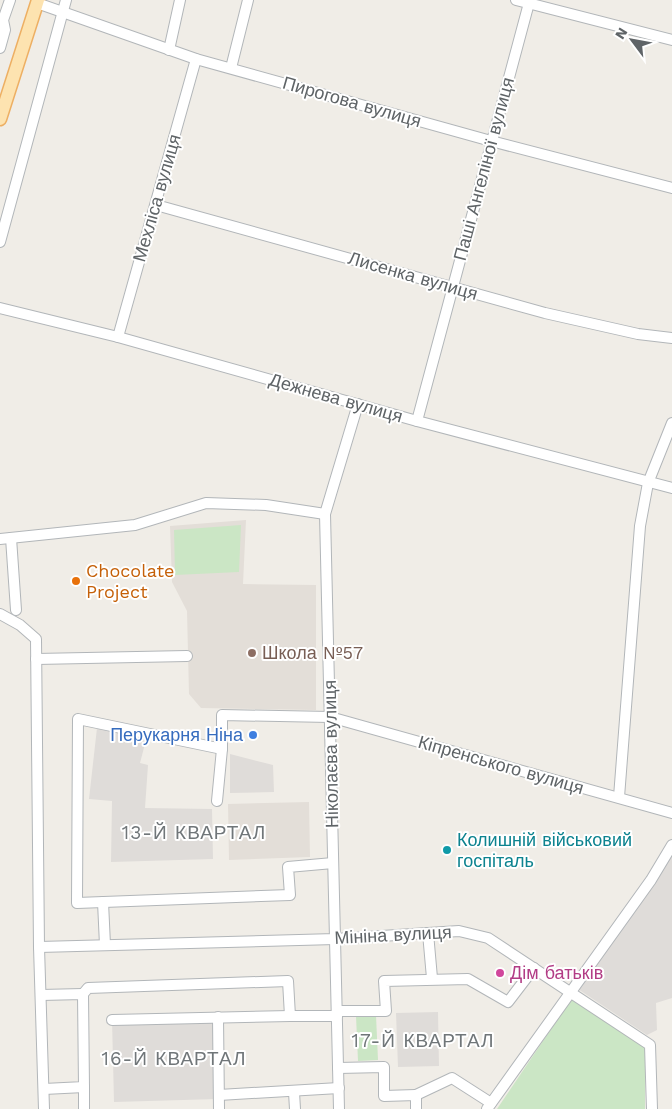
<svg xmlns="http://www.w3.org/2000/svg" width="672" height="1109" viewBox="0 0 672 1109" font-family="'Work Sans',sans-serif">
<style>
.industrial{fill:#dfdcd9}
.education{fill:#e3ded8}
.green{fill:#cbe6c5}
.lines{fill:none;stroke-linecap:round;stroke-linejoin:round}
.minor-casing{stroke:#b2b6b9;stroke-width:12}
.major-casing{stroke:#edaf63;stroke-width:15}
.minor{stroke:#fff;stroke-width:10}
.major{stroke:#fde3b0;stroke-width:12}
.food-dot{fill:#e8710a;stroke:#fff;stroke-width:2}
.education-dot{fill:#8d6e63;stroke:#fff;stroke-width:2}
.shop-dot{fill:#3f7fe0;stroke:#fff;stroke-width:2}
.culture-dot{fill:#0f9aa8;stroke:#fff;stroke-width:2}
.hotel-dot{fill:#d1479c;stroke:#fff;stroke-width:2}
.labels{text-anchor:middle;stroke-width:4;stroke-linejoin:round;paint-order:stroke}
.street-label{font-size:18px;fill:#5f6467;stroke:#fff}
.food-label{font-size:18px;fill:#c56008;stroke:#fff;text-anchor:start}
.education-label{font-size:18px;fill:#785e54;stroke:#fff;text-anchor:start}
.shop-label{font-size:18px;fill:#366cbe;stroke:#fff;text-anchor:end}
.culture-label{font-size:18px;fill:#0d838f;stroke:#fff;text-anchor:start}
.hotel-label{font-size:18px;fill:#b23c85;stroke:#fff;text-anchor:start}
.neighbourhood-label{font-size:19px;letter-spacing:1px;fill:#707679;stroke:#fff}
</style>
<rect width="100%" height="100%" fill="#f0ede7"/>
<g class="industrial">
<path d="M97 728 147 736 140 763 148 765 145 808 212 809 213 859 111 862 112 801 89 799Z"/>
<path d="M230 754 273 765 274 792 230 793Z"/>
<path d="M672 856V998L656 1003 657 1030 647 1035 578 989Z"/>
<path d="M438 1012 439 1066 398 1067 396 1013Z"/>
<path d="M215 1017 217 1099 114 1102 112 1020Z"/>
</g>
<g class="education">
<path d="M246 520 243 584 316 585V710L201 708 189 694 187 611 172 582 170 526Z"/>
<path d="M309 802 310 857 229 860 228 804Z"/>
</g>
<g class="green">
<path d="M241 525 239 572 175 575 174 530Z"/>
<path d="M572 998 645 1048V1109H497Z"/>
<path d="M376 1015 378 1060 358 1061 356 1016Z"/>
</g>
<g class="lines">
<g class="minor-casing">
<g id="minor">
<path d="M516 0 672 40"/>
<path d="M37 3 196 59 491 141 672 188"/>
<path d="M0 48 5 30 3 20 10 0"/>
<path d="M169 50 180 0"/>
<path d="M231 68 248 0"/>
<path d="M156 205 545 313 638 334 672 338"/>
<path d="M0 242 66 0"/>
<path d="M0 308 118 337 417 421 672 488"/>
<path d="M118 337 196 59"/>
<path d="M417 421 529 3"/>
<path d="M11 538 16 610"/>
<path d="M0 539 135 525 206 503 266 505 325 514"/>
<path d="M0 614 20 625 36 639 39 947 44 1109"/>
<path d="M36 659 187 656"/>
<path d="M619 797 640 526 648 483 672 423"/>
<path d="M217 801 222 749"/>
<path d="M333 863 288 867 290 895 77 903 78 719 222 749V715L330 717 672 813"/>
<path d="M103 902 105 945"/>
<path d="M428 933 432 978"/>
<path d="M39 947 335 939 459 931 488 938 650 1045 652 1109"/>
<path d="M83 994 88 988 288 981 290 1016H337"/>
<path d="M41 995 83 994 84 1087 44 1089"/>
<path d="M337 1011H386L384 981 468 979 508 1002 534 968"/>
<path d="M218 1017 219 1109"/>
<path d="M112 1020 290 1016"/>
<path d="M338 1068 384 1067V1096L416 1095V1109"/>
<path d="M294 1092 295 1109"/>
<path d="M219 1095 339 1088"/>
<path d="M416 1095 452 1078 491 1103"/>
<path d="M84 1109V1087"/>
<path d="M339 1109 325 514 358 404"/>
<path d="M487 1109 651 880 672 845"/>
</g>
</g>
<g class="major-casing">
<path id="major" d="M0 119 38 0"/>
</g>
<use href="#minor" class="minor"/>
<use href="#major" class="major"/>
</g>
<circle class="food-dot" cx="76" cy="581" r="5"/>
<circle class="education-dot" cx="252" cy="653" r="5"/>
<circle class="shop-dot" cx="253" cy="735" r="5"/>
<circle class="culture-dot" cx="447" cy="850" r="5"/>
<circle class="hotel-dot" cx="500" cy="973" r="5"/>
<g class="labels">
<g class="street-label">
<text transform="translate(352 102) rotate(16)" y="6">Пирогова вулиця</text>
<text transform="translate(484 169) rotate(-75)" y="6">Паші Ангеліної вулиця</text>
<text transform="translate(157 198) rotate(-74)" y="6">Мехліса вулиця</text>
<text transform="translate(413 276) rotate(16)" y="6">Лисенка вулиця</text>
<text transform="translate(336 398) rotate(16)" y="6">Дежнева вулиця</text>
<text transform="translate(331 754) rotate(-91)" y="6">Ніколаєва вулиця</text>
<text transform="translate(501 765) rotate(16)" y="6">Кіпренського вулиця</text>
<text transform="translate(393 935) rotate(-3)" y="6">Мініна вулиця</text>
</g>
<g class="food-label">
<text x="86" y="577">Chocolate<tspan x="86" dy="21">Project</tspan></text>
</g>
<g class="education-label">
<text x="262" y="659">Школа №57</text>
</g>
<g class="shop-label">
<text x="243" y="741">Перукарня Ніна</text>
</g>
<g class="culture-label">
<text x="457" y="846">Колишній військовий<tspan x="457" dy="21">госпіталь</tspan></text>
</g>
<g class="hotel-label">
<text x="510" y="979">Дім батьків</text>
</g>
<g class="neighbourhood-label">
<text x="194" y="839">13-Й КВАРТАЛ</text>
<text x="423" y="1047">17-Й КВАРТАЛ</text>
<text x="174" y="1065">16-Й КВАРТАЛ</text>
</g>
</g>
<g transform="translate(632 40) rotate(302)" stroke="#ffffff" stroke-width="4" paint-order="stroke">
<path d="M0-4L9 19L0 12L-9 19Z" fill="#5f6467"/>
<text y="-8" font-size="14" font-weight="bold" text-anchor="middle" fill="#5f6467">N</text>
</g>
</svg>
